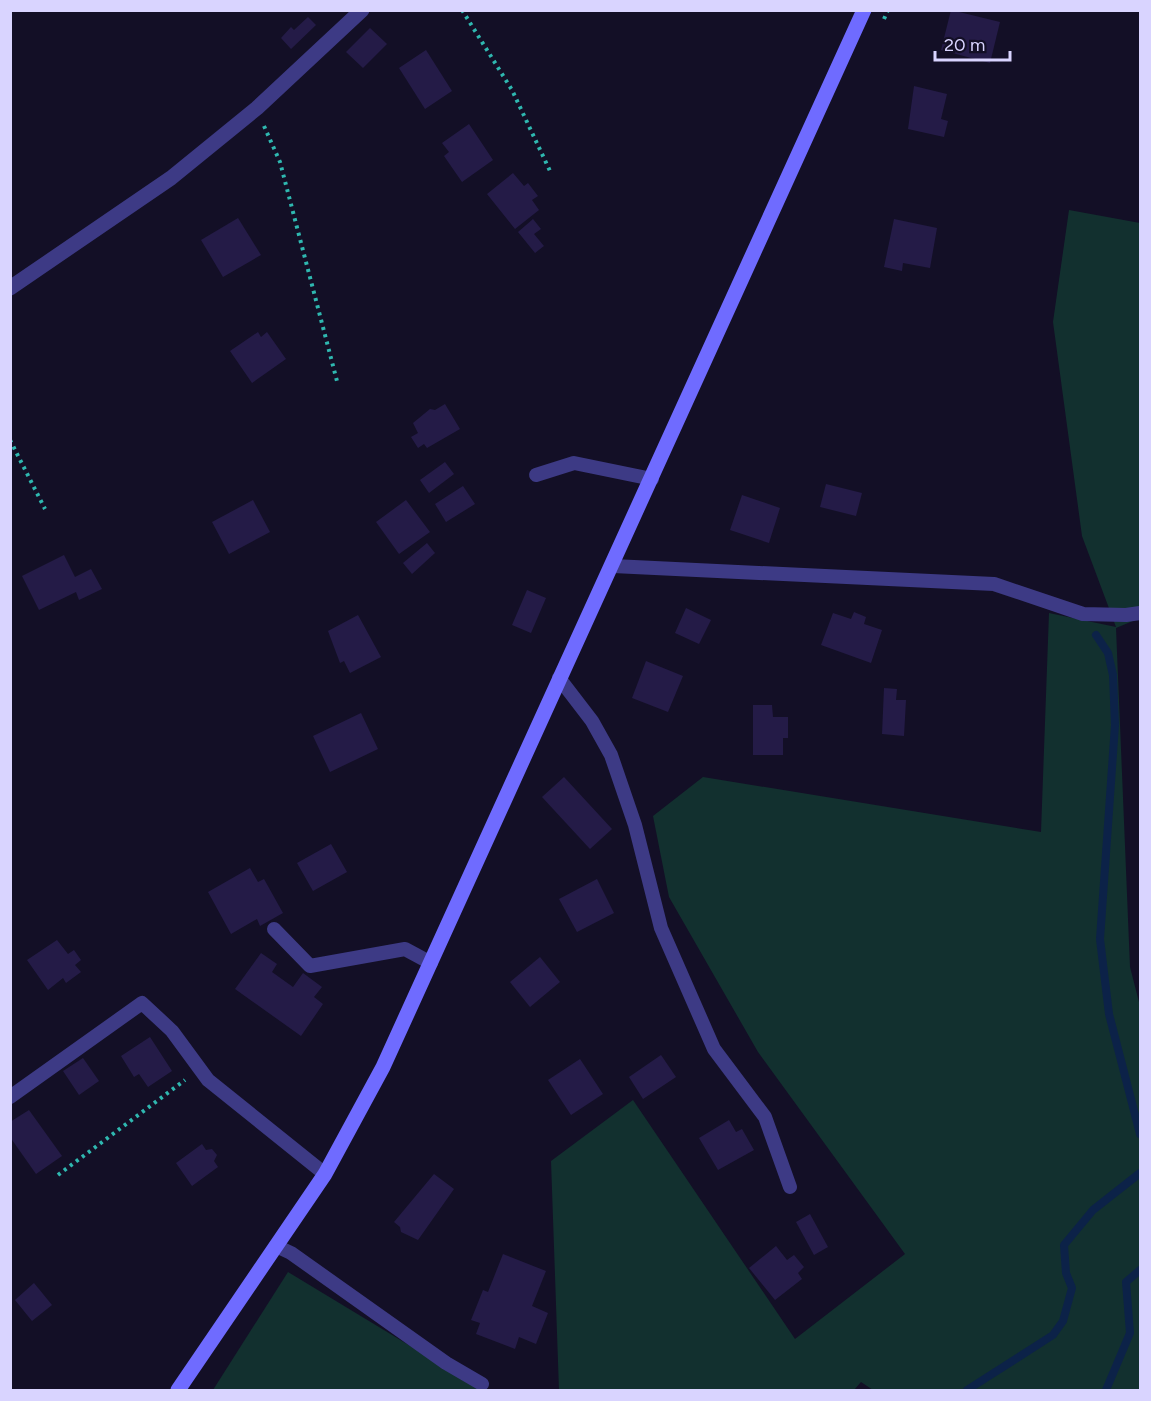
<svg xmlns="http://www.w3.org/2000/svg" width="1151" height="1401" viewBox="0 0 1151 1401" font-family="Figtree,sans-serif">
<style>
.green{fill:#12302f}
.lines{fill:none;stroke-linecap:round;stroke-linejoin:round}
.stream{stroke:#0c2248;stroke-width:8}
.building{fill:#241b47}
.path{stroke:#2fb8b0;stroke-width:4;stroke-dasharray:3 4.5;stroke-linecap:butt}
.service{stroke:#3d3a85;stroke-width:14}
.minor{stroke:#3d3a85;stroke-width:15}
.secondary{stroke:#6f6bff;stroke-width:15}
</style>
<rect width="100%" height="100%" fill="#130f26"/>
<g class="green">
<path d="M1069 210 1140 223V618L1116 628 1130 967 1140 1006V1390H873L861 1382 854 1390H559L551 1161 633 1100 795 1339 905 1254 758 1052 669 897 653 816 703 777 1041 832 1049 613 1116 627 1082 536 1053 322Z"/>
<path d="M288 1272 483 1390H213Z"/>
</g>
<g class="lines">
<g class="stream">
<path d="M1096 635 1108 653 1113 675 1115 725 1100 939 1109 1014 1140 1134"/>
<path d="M967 1390 1053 1335 1063 1321 1072 1288 1066 1273 1064 1245 1093 1210 1140 1173"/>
<path d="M1106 1390 1130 1333 1126 1282 1140 1270"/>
</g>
</g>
<g class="building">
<path d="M951 10 1000 22 990 63 941 50Z"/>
<path d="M308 17 316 25 291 49 281 38 291 27 294 30Z"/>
<path d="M370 28 387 44 363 68 346 52Z"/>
<path d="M426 50 452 91 425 109 399 68Z"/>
<path d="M914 86 947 94 941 119 948 121 944 137 908 129Z"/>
<path d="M469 124 493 160 462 182 444 156 449 152 442 143Z"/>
<path d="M513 173 524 186 528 183 538 196 532 200 539 210 515 229 487 194Z"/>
<path d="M238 218 261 255 223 277 201 240Z"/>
<path d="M533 219 541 229 534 234 544 246 535 253 518 232Z"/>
<path d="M894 219 937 228 930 268 903 263 902 271 884 267Z"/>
<path d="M258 332 261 337 267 332 286 359 252 383 230 351Z"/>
<path d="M445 404 460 429 427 448 424 444 418 448 411 437 418 433 413 423 430 409 435 410Z"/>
<path d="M445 462 454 474 429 493 420 480Z"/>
<path d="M826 484 862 493 856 516 820 507Z"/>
<path d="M463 486 475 504 446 522 435 504Z"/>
<path d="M742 495 780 508 769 543 730 530Z"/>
<path d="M253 500 270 532 229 554 212 522Z"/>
<path d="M406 500 430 532 399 554 376 522Z"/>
<path d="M427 543 435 553 412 574 403 563Z"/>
<path d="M64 555 75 577 91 569 102 589 79 600 76 592 39 610 22 576Z"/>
<path d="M527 590 546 598 531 633 512 625Z"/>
<path d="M686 608 711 620 699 644 675 633Z"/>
<path d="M854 612 866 617 864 624 882 630 871 663 821 645 833 613 851 619Z"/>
<path d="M358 615 381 657 350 673 344 661 340 663 328 631Z"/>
<path d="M646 661 683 676 668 712 632 698Z"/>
<path d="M884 688 897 689 896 700H906L904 736 882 734Z"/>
<path d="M753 705H772L773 717H788V738H783V755H753Z"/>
<path d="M361 713 378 749 330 772 313 736Z"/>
<path d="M564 777 612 829 590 849 542 797Z"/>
<path d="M331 844 347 872 313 891 297 863Z"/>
<path d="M250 868 258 882 264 879 283 913 260 926 257 919 231 934 208 892Z"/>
<path d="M597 879 614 913 577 932 559 899Z"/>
<path d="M57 940 68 954 74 950 81 960 75 965 81 972 66 983 63 978 48 990 27 960Z"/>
<path d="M261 953 277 964 272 972 293 987 303 973 322 987 314 997 323 1004 301 1036 235 989Z"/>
<path d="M540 957 560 982 530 1007 510 982Z"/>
<path d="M150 1037 172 1071 148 1087 139 1074 134 1077 121 1056Z"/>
<path d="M661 1055 676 1077 643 1099 629 1077Z"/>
<path d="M83 1058 99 1081 79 1095 63 1071Z"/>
<path d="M580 1059 603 1094 571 1115 548 1080Z"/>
<path d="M29 1110 62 1156 36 1174 10 1137V1122Z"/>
<path d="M729 1120 736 1132 742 1129 754 1150 718 1170 699 1138Z"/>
<path d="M202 1144 206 1150 212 1149 217 1155 214 1161 218 1167 192 1186 176 1163Z"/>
<path d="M434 1174 454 1189 418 1240 401 1232 400 1227 394 1222Z"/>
<path d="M810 1214 828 1247 814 1255 796 1222Z"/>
<path d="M776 1246 787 1260 794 1255 804 1267 798 1273 802 1279 775 1300 749 1268Z"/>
<path d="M503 1254 546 1271 532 1306 548 1313 536 1344 519 1337 515 1349 476 1334 480 1323 471 1320 483 1290 488 1292Z"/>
<path d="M34 1283 52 1305 32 1321 15 1300Z"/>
</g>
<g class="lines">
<g class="path">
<path d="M462 10 512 90 550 171"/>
<path d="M884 19 888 10"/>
<path d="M264 126 280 162 338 385"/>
<path d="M10 440 45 509"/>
<path d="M58 1175 185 1080"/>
</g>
<g class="service">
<path d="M536 475 574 463 652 479"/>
<path d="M613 566 994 584 1083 614 1126 615 1140 613"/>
<path d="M559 678 592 721 611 755 635 825 661 928 714 1049 765 1117 790 1187"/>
<path d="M274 929 310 966 405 949 431 963"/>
<path d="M10 1097 142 1003 172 1031 208 1080 325 1174"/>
<path d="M276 1246 291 1253 446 1363 482 1384"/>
</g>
<path class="minor" d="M10 288 171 178 257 108 362 10"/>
<path class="secondary" d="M178 1390 325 1174 383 1067 864 10"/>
</g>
<rect width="1151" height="1401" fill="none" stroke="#d9d4ff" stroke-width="24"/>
<path d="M935 51v9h75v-9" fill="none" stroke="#d9d4ff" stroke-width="3"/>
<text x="944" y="51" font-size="18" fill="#d9d4ff" stroke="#130f26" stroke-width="4.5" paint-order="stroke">20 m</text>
</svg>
